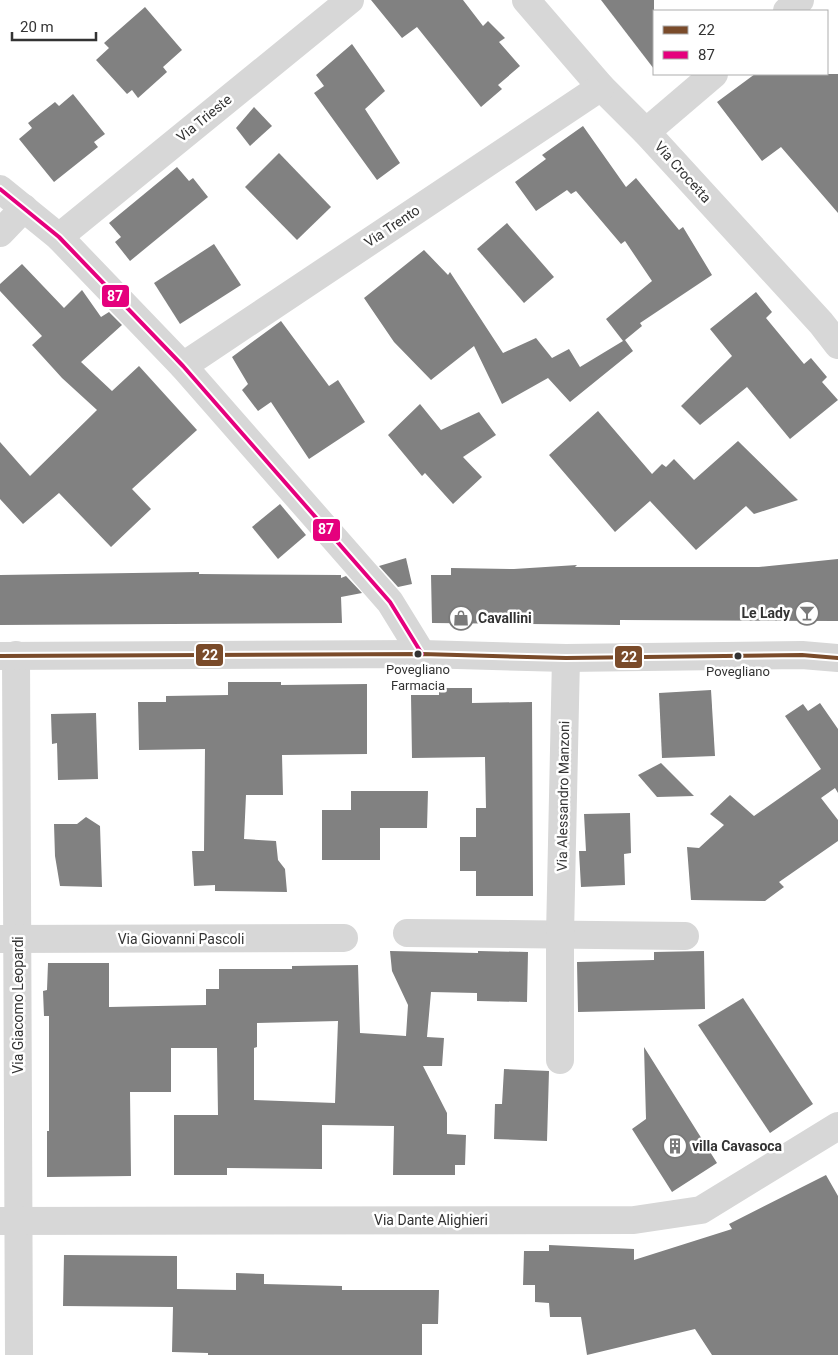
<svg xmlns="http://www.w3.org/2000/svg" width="838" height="1355" viewBox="0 0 838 1355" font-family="Roboto,sans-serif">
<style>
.building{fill:#818181;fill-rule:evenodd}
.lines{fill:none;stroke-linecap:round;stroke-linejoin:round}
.minor{stroke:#d7d7d7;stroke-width:28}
.bus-1-casing{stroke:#fff;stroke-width:8}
.bus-2-casing{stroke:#fff;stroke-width:8}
.bus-1{stroke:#7a4b2a;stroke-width:4}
.bus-2{stroke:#e5007d;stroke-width:4}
.bus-dot{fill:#333;stroke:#fff;stroke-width:2}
.labels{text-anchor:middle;stroke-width:5;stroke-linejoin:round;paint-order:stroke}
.bus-label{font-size:13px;fill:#333;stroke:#fff}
.street-label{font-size:14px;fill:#333;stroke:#fff}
.poi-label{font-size:14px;font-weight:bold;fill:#333;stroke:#fff;text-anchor:start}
.line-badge{stroke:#fff;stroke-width:2}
.badge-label{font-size:14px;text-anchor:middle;font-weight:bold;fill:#fff}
</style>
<rect width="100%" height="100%" fill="#fff"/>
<g class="building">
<path d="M371 0H463L483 26 488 21 505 38 499 42 520 66 498 85 502 89 481 107 417 27 402 38Z"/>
<path d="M601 0H654V69Z"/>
<path d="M145 7 182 50 163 67 167 72 138 98 132 90 127 94 96 60 109 48 104 43Z"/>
<path d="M352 44 385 91 365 109 400 163 377 180 314 93 324 86 316 75Z"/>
<path d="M755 74H838V213L781 147 762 161 717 102Z"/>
<path d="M73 94 105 134 94 142 98 147 54 182 19 139 32 128 28 123 55 102 59 106Z"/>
<path d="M254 107 272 126 250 146 236 128Z"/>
<path d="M583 126 626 187 636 178 679 230 683 227 712 275 640 323 642 326 625 340 633 351 570 402 548 378 502 404 474 346 431 380 394 342 364 298 424 250 448 275 450 272 503 353 536 338 552 358 569 349 580 367 623 341 606 319 652 281 625 241 621 244 576 191 571 194 567 190 536 211 515 182 546 159 542 155Z"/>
<path d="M279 153 331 207 297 240 245 187Z"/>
<path d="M177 167 189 181 193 178 208 197 130 261 115 242 121 237 109 223Z"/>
<path d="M507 223 554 277 524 303 477 249Z"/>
<path d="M214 244 241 285 180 324 154 283Z"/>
<path d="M22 264 64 308 82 290 101 317 109 312 122 325 81 362 112 391 139 366 197 430 132 489 151 509 111 547 59 493 23 524 0 499V442L30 476 97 410 62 378 32 345 42 336 0 291V284Z"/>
<path d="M756 292 772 312 766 318 804 364 811 358 827 377 822 382 838 400 790 439 747 387 700 425 681 406 732 356 710 329Z"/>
<path d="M281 321 329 386 338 380 365 422 309 459 271 402 258 411 242 390 248 384 232 357Z"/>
<path d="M420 404 441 430 479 412 496 435 463 457 482 477 453 504 425 473 422 476 388 435Z"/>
<path d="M598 411 652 474 662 464 666 467 674 459 694 480 738 441 798 500 754 514 746 506 696 550 650 501 615 532 549 455Z"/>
<path d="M280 504 306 535 278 559 252 527Z"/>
<path d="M406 558 412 584 398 587 379 566Z"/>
<path d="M838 559V621L620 620V625L432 623 431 575H451V568L514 569 577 565 575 567H759Z"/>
<path d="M199 572V574L341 575V578L346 576 362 593 341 597 342 623 0 625V575Z"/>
<path d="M228 682H281V685L367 684V754L282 755 283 795H246L244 839 276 841 278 860 285 869 287 892 215 891V885L194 886 192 851H204L205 749 139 750 138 702H166V696L228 695Z"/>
<path d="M439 688H472V703L532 702 533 896H476V871H460V837H476V808H486L485 757 412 758 411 695H439Z"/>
<path d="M711 690 715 756 662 758 659 693Z"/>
<path d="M820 703 838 729V793L835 788 821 798 838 820V841L779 882 784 887 765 901 691 900 687 847 699 848 724 825 710 814 730 795 754 816 821 769 785 716 803 704 808 711Z"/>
<path d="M96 713 98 779 58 780 57 743 52 744 51 714Z"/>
<path d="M661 763 694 796 657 797 638 775Z"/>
<path d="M351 791H428L427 828H380V860H322V810H351Z"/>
<path d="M630 813 631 853 624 854 625 885 581 887 579 851H586L584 814Z"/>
<path d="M86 817 100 826 102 887 60 886 55 856 54 824H77Z"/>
<path d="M390 951 478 953V951L528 952 527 1002 477 1001V993L431 992 427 1037 444 1038 442 1066H423L447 1113V1134L466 1135 465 1165H455V1175H393L394 1126 322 1125V1169L227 1168V1175H174V1115H218L217 1048H171V1092H130L131 1176 47 1177V1131H49V1016H44L43 991 47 990 48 963H109V1007L206 1005V989H219V969H292V966L358 965 360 1033 406 1036 408 1005 392 971ZM338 1021 335 1103 254 1100V1048L257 1047V1023Z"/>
<path d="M704 951 705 1009 578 1012 577 962 654 960V952Z"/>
<path d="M743 998 813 1104 770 1133 698 1025Z"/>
<path d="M644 1047 717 1163 672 1192 632 1129 646 1119Z"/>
<path d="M504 1069 549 1071 547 1141 494 1139 495 1104H502Z"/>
<path d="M826 1175 838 1196V1355H712L695 1329 587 1355 581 1317H550L549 1303 535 1302V1285H523L524 1251H549V1245L634 1249V1260L732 1229 729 1224Z"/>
<path d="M64 1255 177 1256V1289L236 1290V1273L264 1274V1284L342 1286V1290H439L438 1324H422V1355H208V1353L172 1352 173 1307 63 1306Z"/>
</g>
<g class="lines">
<g class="minor">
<path d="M526 0 601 87 646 132 821 323 838 345"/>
<path d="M787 11 800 0"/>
<path d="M646 132 714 74"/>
<path d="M0 189 59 237 183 366 390 602 422 654"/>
<path d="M0 233 24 208"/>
<path d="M59 237 350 0"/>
<path d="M183 366 601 87"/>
<path d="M16 655 19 1355"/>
<path d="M0 656 422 654 566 658 802 655 838 658"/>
<path d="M407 933 685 936"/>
<path d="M1 939 344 938"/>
<path d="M560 1060V935L566 658"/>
<path d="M0 1221 634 1220 701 1210 838 1126"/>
</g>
<g class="bus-1-casing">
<path id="bus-1" d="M0 656 422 654 566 658 802 655 838 658"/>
</g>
<g class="bus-2-casing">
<path id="bus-2" d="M0 189 59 237 183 366 390 602 422 654"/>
</g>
<use href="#bus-1" class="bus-1"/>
<use href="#bus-2" class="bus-2"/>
</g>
<defs>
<g id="bar-ring" transform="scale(1.25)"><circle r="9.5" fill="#fff" stroke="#7a7a7a" stroke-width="1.5"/><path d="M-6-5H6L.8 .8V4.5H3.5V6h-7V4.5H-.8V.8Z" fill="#7a7a7a"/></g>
<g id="shop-ring" transform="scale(1.25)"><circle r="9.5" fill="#fff" stroke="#7a7a7a" stroke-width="1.5"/><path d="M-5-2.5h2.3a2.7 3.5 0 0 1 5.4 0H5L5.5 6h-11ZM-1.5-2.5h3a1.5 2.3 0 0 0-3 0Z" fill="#7a7a7a"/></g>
<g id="building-ring" transform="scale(1.25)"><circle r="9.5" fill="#fff" stroke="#7a7a7a" stroke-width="1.5"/><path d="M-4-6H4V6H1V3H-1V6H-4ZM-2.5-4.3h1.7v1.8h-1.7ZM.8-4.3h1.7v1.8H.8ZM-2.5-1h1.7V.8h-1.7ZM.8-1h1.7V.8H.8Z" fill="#7a7a7a"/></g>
</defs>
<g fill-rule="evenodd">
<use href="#bar-ring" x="807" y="613"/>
<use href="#shop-ring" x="461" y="618"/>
<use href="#building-ring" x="675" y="1146"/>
</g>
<g class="bus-dot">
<circle cx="418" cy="654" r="4.5"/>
<circle cx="738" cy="656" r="4.5"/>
</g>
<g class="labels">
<g class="bus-label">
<text x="418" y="674">Povegliano<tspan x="418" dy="16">Farmacia</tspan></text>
<text x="738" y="676">Povegliano</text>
</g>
<g class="street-label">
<text transform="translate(204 118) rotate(-39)" y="5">Via Trieste</text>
<text transform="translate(683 172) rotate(48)" y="5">Via Crocetta</text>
<text transform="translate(392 226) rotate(-34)" y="5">Via Trento</text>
<text transform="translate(563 796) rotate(-89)" y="5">Via Alessandro Manzoni</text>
<text x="181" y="944">Via Giovanni Pascoli</text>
<text transform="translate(18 1005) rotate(-90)" y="5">Via Giacomo Leopardi</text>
<text x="431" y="1225">Via Dante Alighieri</text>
</g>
<g class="poi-label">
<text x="790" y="618" text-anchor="end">Le Lady</text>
<text x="478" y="623">Cavallini</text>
<text x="692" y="1151">villa Cavasoca</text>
</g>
</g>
<g class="line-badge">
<rect x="101" y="284" width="29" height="24" rx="5" fill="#e5007d"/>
<rect x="312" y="518" width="29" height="24" rx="5" fill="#e5007d"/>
<rect x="195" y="643" width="29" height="24" rx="5" fill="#7a4b2a"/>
<rect x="614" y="645" width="29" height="24" rx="5" fill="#7a4b2a"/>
</g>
<g class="badge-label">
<text x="115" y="301">87</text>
<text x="326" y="534">87</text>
<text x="210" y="660">22</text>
<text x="629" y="662">22</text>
</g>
<rect x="653" y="10" width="175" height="65" fill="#ffffff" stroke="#adadad"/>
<rect x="663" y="26" width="25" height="8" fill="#7a4b2a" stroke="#adadad"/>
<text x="698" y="35" font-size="15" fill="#333333">22</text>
<rect x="663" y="51" width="25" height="8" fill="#e5007d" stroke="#adadad"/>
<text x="698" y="60" font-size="15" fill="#333333">87</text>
<path d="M12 32v8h84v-8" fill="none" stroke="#333333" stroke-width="2.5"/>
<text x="20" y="32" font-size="15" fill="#333333" stroke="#ffffff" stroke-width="4" paint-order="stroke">20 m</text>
</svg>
